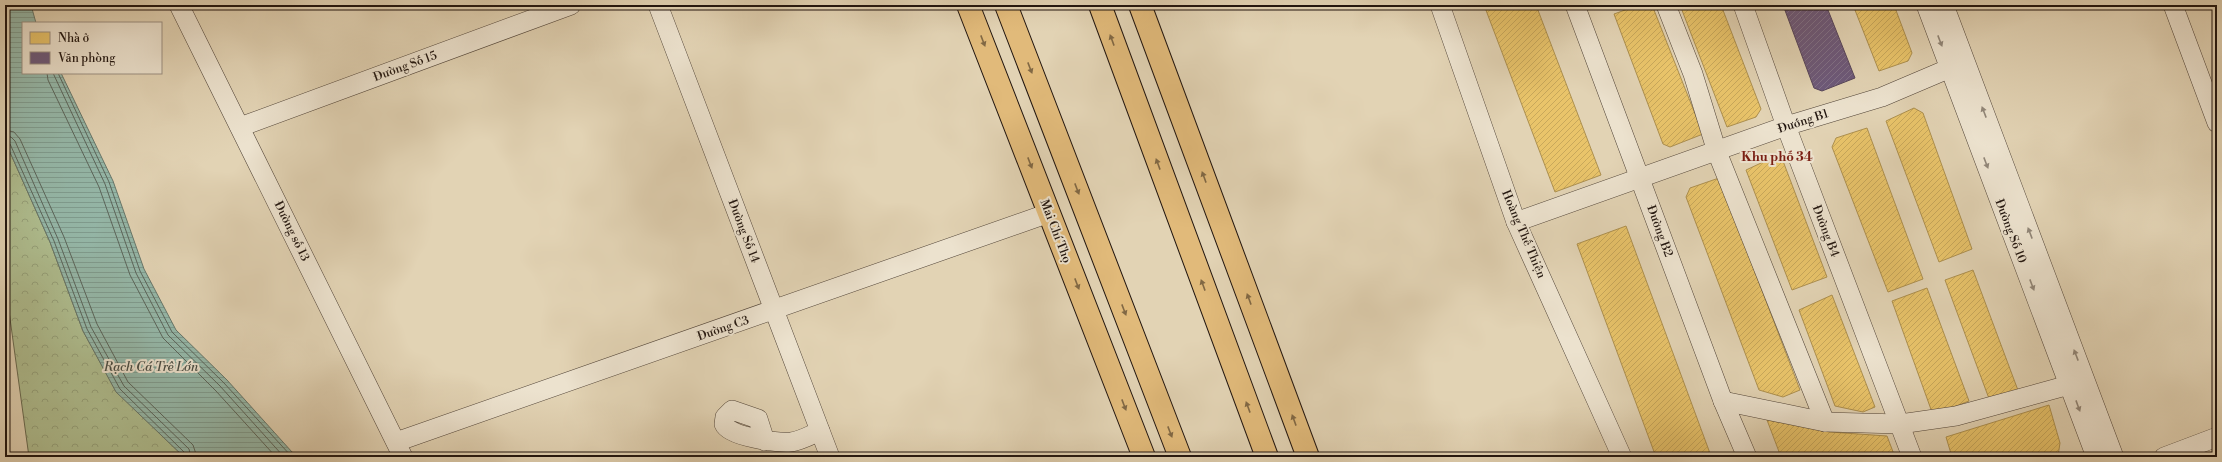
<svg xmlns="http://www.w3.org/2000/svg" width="2222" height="462" viewBox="0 0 2222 462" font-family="'Libre Bodoni',serif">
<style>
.forest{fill:url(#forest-crowns);stroke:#686a50}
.water{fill:url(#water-rules);stroke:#67776b}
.homes{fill:url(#homes-hatch);stroke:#ad904f}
.offices{fill:url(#offices-hatch);stroke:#56455a}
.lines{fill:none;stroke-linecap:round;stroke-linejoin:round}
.shore{stroke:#5b665c;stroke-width:1}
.minor-casing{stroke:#514438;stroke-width:20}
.major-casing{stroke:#21150f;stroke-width:24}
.highway-casing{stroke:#21150f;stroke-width:24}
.minor{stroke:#ece2ce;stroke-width:19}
.major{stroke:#e1ba7a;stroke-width:22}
.highway{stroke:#e1ba7a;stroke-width:22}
.oneway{fill:#816844}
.oneway2{fill:#918678}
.labels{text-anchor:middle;stroke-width:4;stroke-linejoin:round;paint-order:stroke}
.street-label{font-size:12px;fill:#21150f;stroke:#ece2ce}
.neighbourhood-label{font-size:13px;font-weight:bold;fill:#7a1f14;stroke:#ece2ce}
.water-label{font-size:13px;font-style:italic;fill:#4a4e45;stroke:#ece2ce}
</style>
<defs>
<pattern id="forest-crowns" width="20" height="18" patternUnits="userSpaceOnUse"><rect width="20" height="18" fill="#afbe90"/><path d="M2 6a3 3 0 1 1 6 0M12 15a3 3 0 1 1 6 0" fill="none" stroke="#96a27b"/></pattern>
<pattern id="water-rules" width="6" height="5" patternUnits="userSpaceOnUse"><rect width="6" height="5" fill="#95b8a9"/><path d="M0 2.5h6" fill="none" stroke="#809d90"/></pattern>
<pattern id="homes-hatch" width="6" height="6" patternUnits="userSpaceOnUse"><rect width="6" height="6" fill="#e9c46a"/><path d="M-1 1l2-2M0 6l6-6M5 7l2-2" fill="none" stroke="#c8a85b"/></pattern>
<pattern id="offices-hatch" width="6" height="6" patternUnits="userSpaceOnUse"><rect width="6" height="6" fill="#6d597a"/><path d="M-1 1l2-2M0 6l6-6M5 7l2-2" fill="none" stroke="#817189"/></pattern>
</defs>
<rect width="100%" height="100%" fill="#e2d3b4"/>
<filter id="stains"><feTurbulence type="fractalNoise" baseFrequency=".005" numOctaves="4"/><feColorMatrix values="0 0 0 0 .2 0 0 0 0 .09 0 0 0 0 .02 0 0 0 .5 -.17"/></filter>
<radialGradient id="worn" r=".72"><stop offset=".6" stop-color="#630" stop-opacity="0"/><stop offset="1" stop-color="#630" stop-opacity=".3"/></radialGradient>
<path class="forest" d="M5 141 50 242 83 331 116 391 184 457H29L5 282Z"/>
<path class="water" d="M5 5H31L36 23H23V73H61L113 181 144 269 176 330 227 380 292 452 299 457H184L116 392 83 331 50 242 5 141Z"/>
<g class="homes">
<path d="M1484 5H1536L1601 175 1555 192Z"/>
<path d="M1639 5H1652L1703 134 1670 147 1663 144 1614 14Z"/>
<path d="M1680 5H1721L1761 109 1756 117 1727 127Z"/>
<path d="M1853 5H1894L1912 53 1908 61 1879 71Z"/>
<path d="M1914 108 1923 113 1972 249 1939 262 1886 121Z"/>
<path d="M1867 128 1923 279 1888 292 1832 147 1836 138Z"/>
<path d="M1774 157 1783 161 1827 277 1792 290 1746 170Z"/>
<path d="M1719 178 1800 390 1783 397 1759 390 1686 197 1690 188Z"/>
<path d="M1626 226 1711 456 1709 457H1680L1678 452 1666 457H1656L1577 244Z"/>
<path d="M1973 270 2019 393 1991 404 1945 280Z"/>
<path d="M1927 288 1969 401 1933 415 1892 301Z"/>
<path d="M1832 295 1875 407 1863 412 1835 406 1799 310Z"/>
<path d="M2049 405 2060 443 2058 456 1952 457 1946 437Z"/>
<path d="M1767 420 1830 432 1887 436 1895 457H1781Z"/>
</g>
<path class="offices" d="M1783 5H1826L1855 78 1822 91 1814 88Z"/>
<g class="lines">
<g class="shore">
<path d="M47 73 48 80 99 187 130 275 163 338 216 391 276 457"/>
<path d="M53 73 105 184 136 273 168 335 220 386 284 457"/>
<path d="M58 73 109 182 140 271 172 332 224 383 292 457"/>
<path d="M5 130 14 132 20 139 64 237 97 324 128 382 193 445 197 457"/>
<path d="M5 136 11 137 15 141 58 239 91 327 124 386 189 449 191 457"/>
<path d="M5 141 10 144 54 241 87 329 120 389 185 453 186 457"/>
</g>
<g class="minor-casing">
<g id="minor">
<path d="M179 5 403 457"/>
<path d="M658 5 830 457"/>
<path d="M1440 5 1516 222 1622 457"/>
<path d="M1575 5 1723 401 1747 457"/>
<path d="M1666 5 1693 74 1717 152 1825 422"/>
<path d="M1743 5 1786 126 1912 457"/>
<path d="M1926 5 2096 457"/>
<path d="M1944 5 2114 457"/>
<path d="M2173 5 2217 123"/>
<path d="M240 127 571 5"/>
<path d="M1516 222 1786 126 1882 97 1962 63"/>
<path d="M1723 401 1825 422 1900 424 1956 416 2069 385"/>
<path d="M765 441 758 419 732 410 725 417 724 424C729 437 778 443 791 442 800 441 811 435 820 431"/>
<path d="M396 442 1049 213"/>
<path d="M2164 457 2217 437"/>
</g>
</g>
<g class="major-casing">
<g id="major">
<path d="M968 5 1144 457"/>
<path d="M1140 5 1308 457"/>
</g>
</g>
<g class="highway-casing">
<g id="highway">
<path d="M1006 5 1180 457"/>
<path d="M1100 5 1267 457"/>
</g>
</g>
<use href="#minor" class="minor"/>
<use href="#major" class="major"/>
<use href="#highway" class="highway"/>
</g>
<defs><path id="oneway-solid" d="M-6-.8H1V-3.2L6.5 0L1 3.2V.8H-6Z"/></defs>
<g class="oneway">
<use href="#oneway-solid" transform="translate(1112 40) rotate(-110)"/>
<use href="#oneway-solid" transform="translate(983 41) rotate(69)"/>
<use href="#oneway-solid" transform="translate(1030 68) rotate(69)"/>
<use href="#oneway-solid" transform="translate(1030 163) rotate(69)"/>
<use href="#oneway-solid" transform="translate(1158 164) rotate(-110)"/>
<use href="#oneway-solid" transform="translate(1204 177) rotate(-110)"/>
<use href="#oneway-solid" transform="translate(1077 189) rotate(69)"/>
<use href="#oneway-solid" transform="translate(1077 284) rotate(69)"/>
<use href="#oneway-solid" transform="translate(1203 285) rotate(-110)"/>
<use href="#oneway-solid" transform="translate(1249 299) rotate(-110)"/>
<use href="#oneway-solid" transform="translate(1124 310) rotate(69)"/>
<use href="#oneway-solid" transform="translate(1124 405) rotate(69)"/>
<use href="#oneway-solid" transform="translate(1248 407) rotate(-110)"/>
<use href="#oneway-solid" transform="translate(1294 420) rotate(-110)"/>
<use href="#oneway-solid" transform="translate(1170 432) rotate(69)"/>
</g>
<g class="oneway2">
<use href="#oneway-solid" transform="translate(1940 41) rotate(69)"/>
<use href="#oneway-solid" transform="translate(1984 112) rotate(-111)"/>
<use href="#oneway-solid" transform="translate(1986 163) rotate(69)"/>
<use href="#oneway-solid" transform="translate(2030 233) rotate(-111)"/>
<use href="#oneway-solid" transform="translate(2032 285) rotate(69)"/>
<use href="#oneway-solid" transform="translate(2076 355) rotate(-111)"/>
<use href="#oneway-solid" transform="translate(2078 406) rotate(70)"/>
</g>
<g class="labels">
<g class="street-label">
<text transform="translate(405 66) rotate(-20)" y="4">Đường Số 15</text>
<text transform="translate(1803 121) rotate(-18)" y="4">Đướng B1</text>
<text transform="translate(292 231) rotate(64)" y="4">Đường số 13</text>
<text transform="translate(744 231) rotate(69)" y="4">Đường Số 14</text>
<text transform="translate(1056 231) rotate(69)" y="4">Mai Chí Thọ</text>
<text transform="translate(1660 231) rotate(70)" y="4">Đường B2</text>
<text transform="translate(1826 231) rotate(69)" y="4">Đường B4</text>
<text transform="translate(2011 231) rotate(69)" y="4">Đường Số 10</text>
<text transform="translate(1524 234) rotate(67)" y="4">Hoàng Thế Thiện</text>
<text transform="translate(723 328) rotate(-19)" y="4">Đường C3</text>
</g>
<g class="neighbourhood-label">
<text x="1777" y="161">Khu phố 34</text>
</g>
<g class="water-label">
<text x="151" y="371">Rạch Cá Trê Lớn</text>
</g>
</g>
<rect width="2222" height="462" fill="none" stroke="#e2d3b4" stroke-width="20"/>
<rect x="6" y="6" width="2210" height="450" fill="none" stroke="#21150f" stroke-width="2"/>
<rect x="10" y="10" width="2202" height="442" fill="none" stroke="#21150f"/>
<rect x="22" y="22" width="140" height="52" fill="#ece2ce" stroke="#9b9082"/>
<rect x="30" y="32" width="20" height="12" fill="#e9c46a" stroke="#9b9082"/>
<text x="58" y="42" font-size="12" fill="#21150f">Nhà ở</text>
<rect x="30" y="52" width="20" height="12" fill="#6d597a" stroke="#9b9082"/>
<text x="58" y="62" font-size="12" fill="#21150f">Văn phòng</text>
<rect width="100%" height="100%" filter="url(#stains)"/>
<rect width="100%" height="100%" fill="url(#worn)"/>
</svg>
